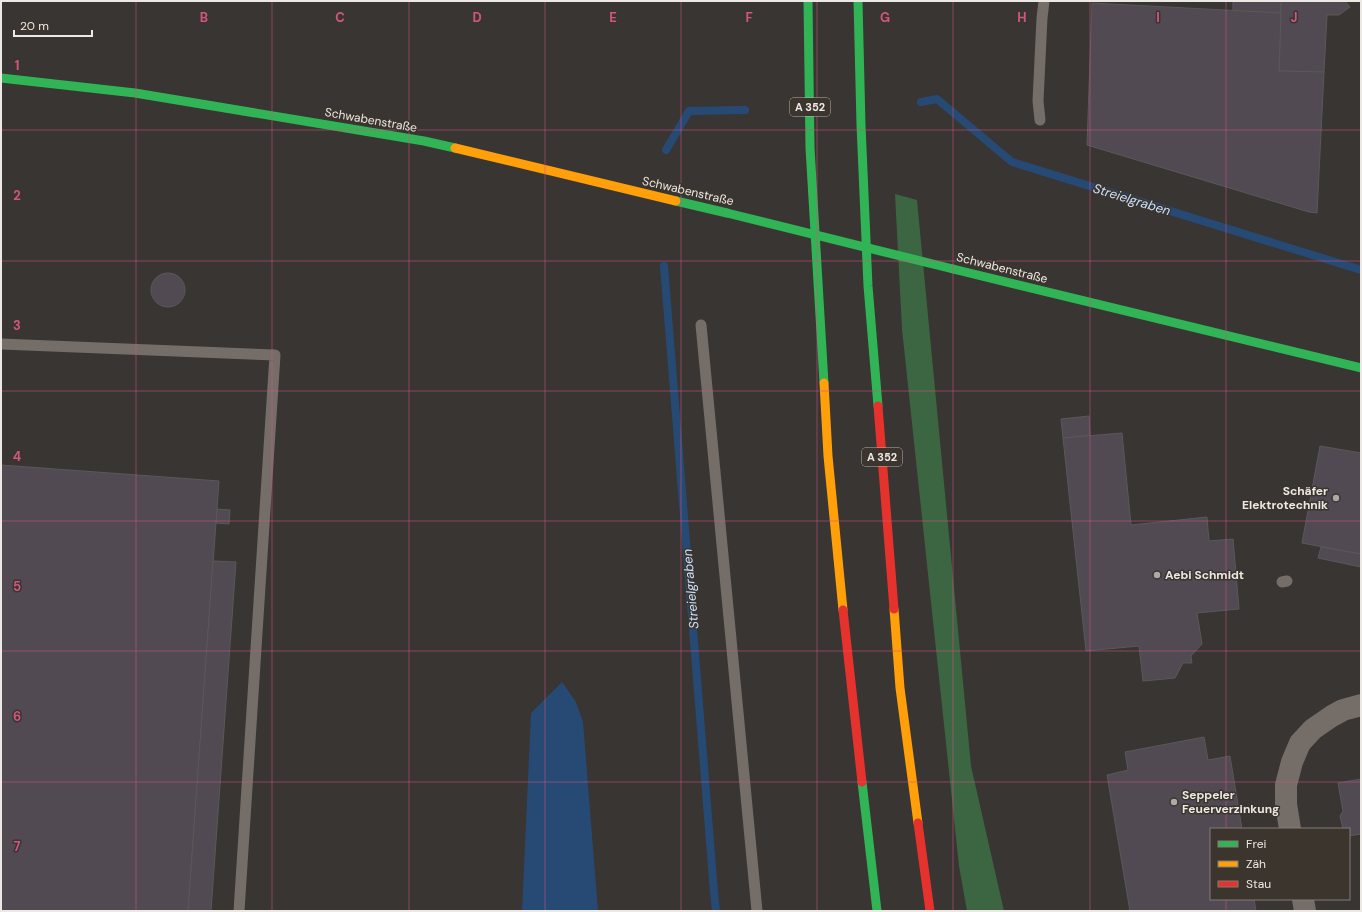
<svg xmlns="http://www.w3.org/2000/svg" width="1362" height="912" viewBox="0 0 1362 912" font-family="'DM Sans',sans-serif">
<style>
.green{fill:#3c6542}
.water{fill:#274a74}
.lines{fill:none;stroke-linecap:round;stroke-linejoin:round}
.stream{stroke:#274a74;stroke-width:8}
.building{fill:#514a52;stroke:#5b5858}
.lane{stroke:#746d68;stroke-width:11}
.street{stroke:#746d68;stroke-width:22}
.fast{stroke:#30b455;stroke-width:9}
.slow{stroke:#ff9f0a;stroke-width:9}
.jam{stroke:#e5322d;stroke-width:9}
.fast-bridge{stroke:#30b455;stroke-width:9}
.grid{fill:none;stroke:#cf5684;stroke-width:1;stroke-opacity:0.55}
.poi-dot{fill:#ada9a5;stroke:#3c352e;stroke-width:1.5}
.labels{text-anchor:middle;stroke-width:3;stroke-linejoin:round;paint-order:stroke}
.shield{fill:#3c352e;stroke:#b7b2ad;stroke-width:1}
.shield-label{font-size:11px;font-weight:bold;fill:#ece8e3}
.street-label{font-size:12px;fill:#ece8e3;stroke:#3c352e}
.poi-label{font-size:12px;font-weight:bold;fill:#ece8e3;stroke:#3c352e;text-anchor:start}
.water-label{font-size:13px;font-style:italic;fill:#c9e1fe;stroke:#3c352e}
.grid-label{font-size:13px;text-anchor:middle;font-weight:bold;fill:#cf5684;stroke:#3c352e;stroke-width:3;stroke-linejoin:round;paint-order:stroke}
</style>
<rect width="100%" height="100%" fill="#383532"/>
<path class="green" d="M895 194 917 200 971 766 1004 911H967L959 866 902 329Z"/>
<path class="water" d="M562 682 576 702 583 722 598 911H522L531 713Z"/>
<g class="lines">
<g class="stream">
<path d="M921 102 937 99 1012 162 1361 270"/>
<path d="M666 150 689 111 745 110"/>
<path d="M664 266 714 892 716 911"/>
</g>
</g>
<g class="building">
<path d="M1233 1H1281V13L1233 11Z"/>
<path d="M1281 1H1345L1350 7 1339 15H1327L1324 72 1279 71Z"/>
<path d="M1092 3 1281 13 1279 71 1324 72 1317 213 1309 212 1087 145Z"/>
<circle cx="168" cy="290" r="17"/>
<path d="M1089 416 1090 435 1063 438 1061 419Z"/>
<path d="M1122 433 1131 525 1207 517 1209 541 1233 539 1239 609 1197 613 1202 644 1191 656 1192 663H1183L1175 678 1143 681 1139 646 1086 651 1063 438Z"/>
<path d="M1320 446 1361 453V554L1302 543Z"/>
<path d="M1 465 219 481 188 911H1Z"/>
<path d="M217 509 230 510 229 524 216 523Z"/>
<path d="M1321 547 1361 554V567L1318 558Z"/>
<path d="M213 561 236 562 211 911H188Z"/>
<path d="M1204 737 1208 760 1230 756 1242 829H1211V899H1254L1256 911H1130L1107 775 1128 770 1125 752Z"/>
<path d="M1361 779V834L1349 836V829H1343L1340 816 1343 811 1338 783Z"/>
</g>
<g class="lines">
<g class="lane">
<path d="M1040 120 1038 101 1042 18 1044 1"/>
<path d="M701 325 757 911"/>
<path d="M1 344 275 355 239 911"/>
<path d="M1282 582 1287 581"/>
</g>
<g class="street">
<path d="M1290 829 1286 804V785L1292 762 1300 743 1313 729 1332 716 1343 710 1361 705"/>
<path d="M1303 899 1305 911"/>
</g>
<g class="fast">
<path d="M808 1 810 148 824 383"/>
<path d="M858 1 861 125 868 286 878 406"/>
<path d="M1 78 135 93 424 141 455 148"/>
<path d="M676 201 727 213"/>
<path d="M953 269 1361 368"/>
<path d="M862 782 877 911"/>
</g>
<g class="slow">
<path d="M455 148 676 201"/>
<path d="M824 383 828 456 843 610"/>
<path d="M894 609 900 688 918 823"/>
</g>
<g class="jam">
<path d="M878 406 894 609"/>
<path d="M843 610 862 782"/>
<path d="M918 823 930 911"/>
</g>
<path class="fast-bridge" d="M727 213 953 269"/>
</g>
<path class="grid" d="M136 1V911M272 1V911M409 1V911M545 1V911M681 1V911M817 1V911M953 1V911M1090 1V911M1226 1V829M1 130H1361M1 261H1361M1 391H1361M1 521H1361M1 651H1361M1 782H1361M1226 899V911"/>
<g class="poi-dot">
<circle cx="1336" cy="498" r="4"/>
<circle cx="1157" cy="575" r="4"/>
<circle cx="1174" cy="802" r="4"/>
</g>
<g class="labels">
<g class="shield">
<rect x="790" y="98" width="40" height="18" rx="3"/>
<rect x="862" y="448" width="40" height="18" rx="3"/>
</g>
<g class="shield-label">
<text x="810" y="111">A 352</text>
<text x="882" y="461">A 352</text>
</g>
<g class="street-label">
<text transform="translate(371 120) rotate(10)" y="4">Schwabenstraße</text>
<text transform="translate(688 191) rotate(13)" y="4">Schwabenstraße</text>
<text transform="translate(1002 268) rotate(14)" y="4">Schwabenstraße</text>
</g>
<g class="poi-label">
<text x="1328" y="495" text-anchor="end">Schäfer<tspan x="1328" dy="14">Elektrotechnik</tspan></text>
<text x="1165" y="579">Aebi Schmidt</text>
<text x="1182" y="799">Seppeler<tspan x="1182" dy="14">Feuerverzinkung</tspan></text>
</g>
<g class="water-label">
<text transform="translate(1132 199) rotate(17)" y="5">Streielgraben</text>
<text transform="translate(690 589) rotate(-95)" y="5">Streielgraben</text>
</g>
</g>
<g class="grid-label">
<text x="204" y="22">B</text>
<text x="340" y="22">C</text>
<text x="477" y="22">D</text>
<text x="613" y="22">E</text>
<text x="749" y="22">F</text>
<text x="885" y="22">G</text>
<text x="1022" y="22">H</text>
<text x="1158" y="22">I</text>
<text x="1294" y="22">J</text>
<text x="17" y="70">1</text>
<text x="17" y="200">2</text>
<text x="17" y="330">3</text>
<text x="17" y="461">4</text>
<text x="17" y="591">5</text>
<text x="17" y="721">6</text>
<text x="17" y="851">7</text>
</g>
<rect width="1362" height="912" fill="none" stroke="#ece8e3" stroke-width="4"/>
<rect x="1210" y="828" width="140" height="72" fill="#3c352e" stroke="#827d76"/>
<rect x="1218" y="841" width="20" height="6" fill="#30b455" stroke="#827d76"/>
<text x="1246" y="848" font-size="12" fill="#ece8e3">Frei</text>
<rect x="1218" y="861" width="20" height="6" fill="#ff9f0a" stroke="#827d76"/>
<text x="1246" y="868" font-size="12" fill="#ece8e3">Zäh</text>
<rect x="1218" y="881" width="20" height="6" fill="#e5322d" stroke="#827d76"/>
<text x="1246" y="888" font-size="12" fill="#ece8e3">Stau</text>
<path d="M14 30v6h78v-6" fill="none" stroke="#ece8e3" stroke-width="2"/>
<text x="20" y="30" font-size="12" fill="#ece8e3" stroke="#3c352e" stroke-width="3" paint-order="stroke">20 m</text>
</svg>
